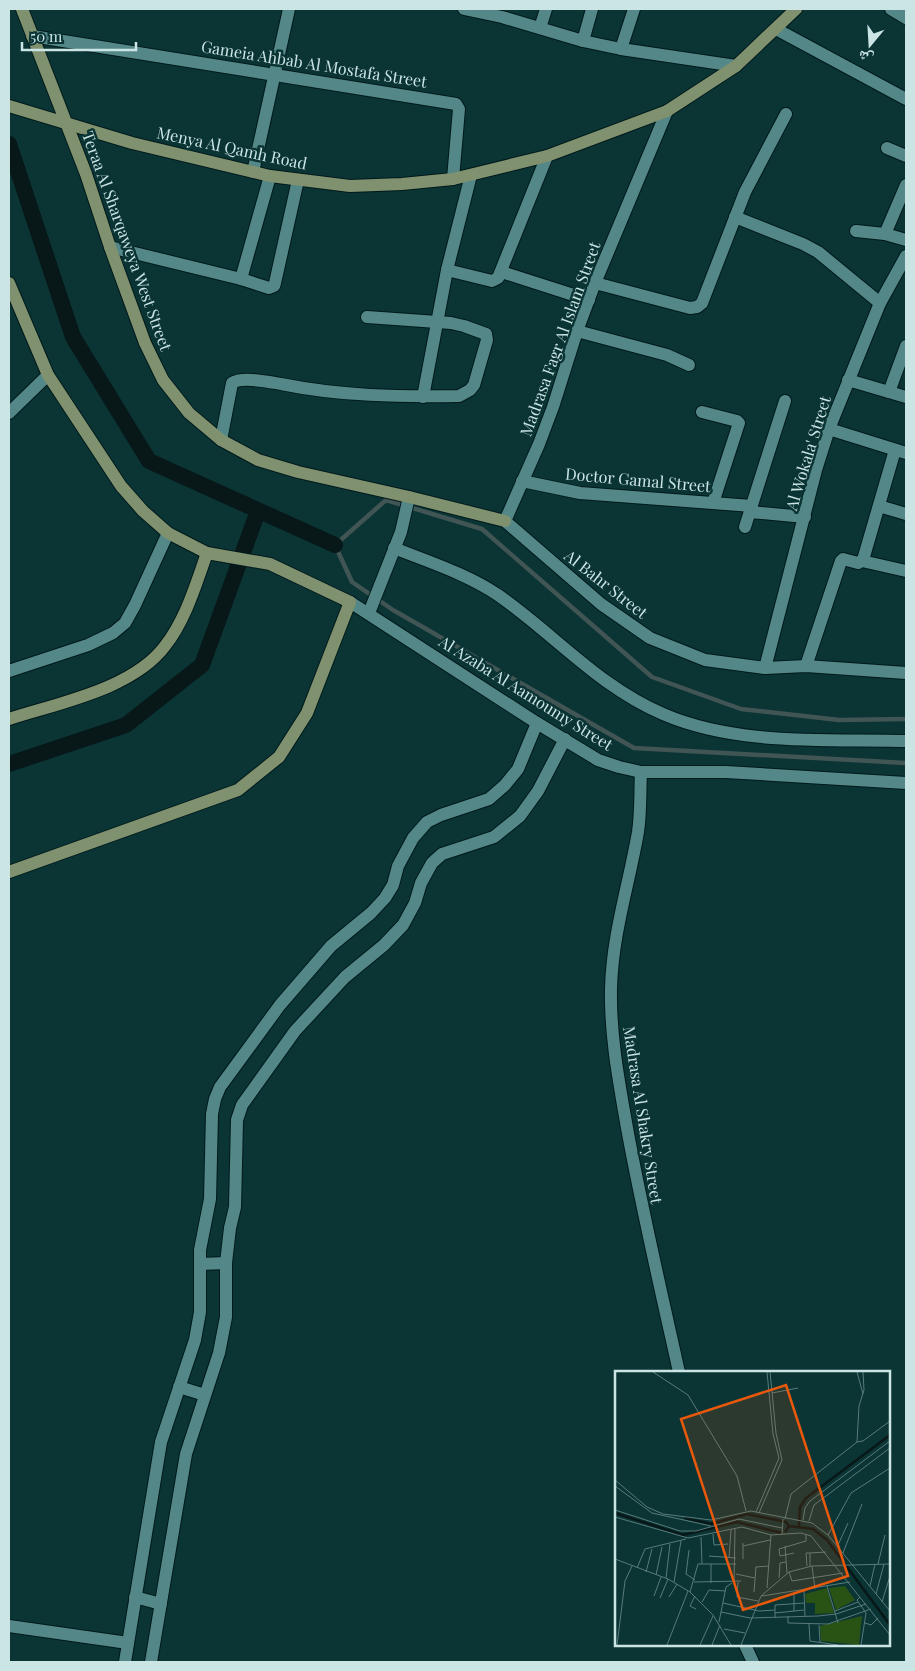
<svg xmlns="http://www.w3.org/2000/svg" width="915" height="1671" viewBox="0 0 915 1671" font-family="'Playfair Display','Noto Naskh Arabic',serif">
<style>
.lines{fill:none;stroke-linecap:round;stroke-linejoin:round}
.stream{stroke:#425555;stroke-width:4.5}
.canal{stroke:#081717;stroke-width:16}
.street-casing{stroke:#011a1b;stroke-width:14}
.secondary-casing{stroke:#011a1b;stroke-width:14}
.street{stroke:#548788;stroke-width:12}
.secondary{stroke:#80916f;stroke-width:12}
.labels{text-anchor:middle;stroke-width:5;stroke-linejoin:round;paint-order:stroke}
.street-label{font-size:16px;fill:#cbe5e5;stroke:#0b3435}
.inset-river{fill:none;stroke:#081717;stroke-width:2.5}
.inset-road{fill:none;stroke:#587b7b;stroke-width:1}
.view{fill:#e8590c;fill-opacity:0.15;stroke:#e8590c;stroke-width:2.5}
.inset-edge{fill:none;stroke:#cbe5e5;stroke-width:2.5}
</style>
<rect width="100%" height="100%" fill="#0b3435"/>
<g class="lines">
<path class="stream" d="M906 719 839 720 741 709 652 677 482 529 386 500 335 545 352 582 393 610 634 748 906 763"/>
<g class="canal">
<path d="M9 144 73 337 149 461 335 545"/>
<path d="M9 764 126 725 202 665 258 511"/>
</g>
<g class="street-casing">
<g id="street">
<path d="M464 9 502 17 583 41 621 49 736 66"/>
<path d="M891 9 906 18"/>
<path d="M540 28 546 9"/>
<path d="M776 29 906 99"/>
<path d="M32 36 456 104 459 109 453 179"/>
<path d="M583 41 592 9"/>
<path d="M621 49 634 9"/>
<path d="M667 111 595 283 577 331 553 407 539 444 505 521 601 604 650 638 705 660 765 668 806 666 906 673"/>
<path d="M887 148 906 156"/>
<path d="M253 172 289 9"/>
<path d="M270 176 241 279 269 288 274 286 275 283 298 180"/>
<path d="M735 217 803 244 818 252 880 303"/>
<path d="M856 231 885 234 906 240"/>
<path d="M885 234 906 185"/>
<path d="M110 247 241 279"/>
<path d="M447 270 492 281 498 278 547 156"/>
<path d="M502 272 589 300"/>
<path d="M595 283 690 308 697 307 702 303 745 192 786 114"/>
<path d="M577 331 667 355 689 365"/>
<path d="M848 380 906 397"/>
<path d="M889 392 906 346"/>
<path d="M423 397 447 270 471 175"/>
<path d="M702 412 737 421 739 423 713 503"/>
<path d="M9 413 48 375"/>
<path d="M829 429 906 453"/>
<path d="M221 440 232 383C242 376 269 382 281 384 340 396 399 397 459 396L470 390 474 385 487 340 486 334 464 326 451 323 367 317"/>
<path d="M522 481 580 493 752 506"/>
<path d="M879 506 906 514"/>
<path d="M750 512 805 517"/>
<path d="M745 527 785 401"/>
<path d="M394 548C429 562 467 574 498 595 554 634 599 687 663 714 737 746 827 739 906 741"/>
<path d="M862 561 906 571"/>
<path d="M350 602 537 723 598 760 619 767 641 772H726L906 783"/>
<path d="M369 613 401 532 409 497"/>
<path d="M806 666 841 561 843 559 858 563 863 560 895 450"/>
<path d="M765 668 816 470 829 429 880 303 906 256"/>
<path d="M9 671 88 645 113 633 125 623 135 605 168 533"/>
<path d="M641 772C640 792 641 812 638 832 629 884 612 936 611 989 610 1036 619 1082 627 1128 642 1210 661 1291 679 1372"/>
<path d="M200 1264 226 1263"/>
<path d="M179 1387 205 1395"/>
<path d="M135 1597 161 1604"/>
<path d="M9 1626 128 1643"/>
<path d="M745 1645 753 1662"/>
<path d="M125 1662 161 1442 195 1340 200 1312V1250L210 1199 212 1114 215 1099 220 1087 280 1005 331 946 371 913 385 898 393 885 398 866 413 838 427 822 441 815 489 799 505 785 518 769 537 723"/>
<path d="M151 1662 186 1454 219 1353 226 1317V1263L230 1228 235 1207 237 1120 242 1105 295 1031 345 977 384 945 403 925 415 903 421 883 432 863 442 854 494 837 520 816 538 791 565 739"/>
</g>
</g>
<g class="secondary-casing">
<g id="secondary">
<path d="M22 9 86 174 110 247 145 343 163 380 189 413 221 440 258 460 298 472 409 497 505 521"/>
<path d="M9 106 132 143 270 176 350 186 402 184 453 179 547 156 667 111 736 66 796 9"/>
<path d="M9 283 48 375 121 486 143 511 168 533 207 553 270 564 350 602 307 713 279 757 238 790 9 872"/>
<path d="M9 719C58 703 133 689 165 646 186 619 196 584 207 553"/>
</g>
</g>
<use href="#street" class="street"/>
<use href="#secondary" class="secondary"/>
</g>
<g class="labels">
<g class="street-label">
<text transform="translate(314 64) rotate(9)" y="6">Gameia Ahbab Al Mostafa Street</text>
<text transform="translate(232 148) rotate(12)" y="6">Menya Al Qamh Road</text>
<text transform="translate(127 241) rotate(70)" y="6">Teraa Al Sharqaweya West Street</text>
<text transform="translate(560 339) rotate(-70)" y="6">Madrasa Fagr Al Islam Street</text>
<text transform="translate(808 453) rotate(-73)" y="6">Al Wokala' Street</text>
<text transform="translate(638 480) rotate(5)" y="6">Doctor Gamal Street</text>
<text transform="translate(606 584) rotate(38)" y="6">Al Bahr Street</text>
<text transform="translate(526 693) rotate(32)" y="6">Al Azaba Al Aamoumy Street</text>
<text transform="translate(643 1115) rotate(81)" y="6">Madrasa Al Shakry Street</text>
</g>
</g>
<g transform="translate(615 1371)">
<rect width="275" height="275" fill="#0b3435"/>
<path d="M230 215 240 229 221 239 214 217ZM212 217 219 242 200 243V232H191L190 223ZM247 245 244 274 206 270 205 255Z" fill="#285315"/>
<path class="inset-river" d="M0 142 68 164 122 151 167 162M70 147 96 153 132 143 171 151 174 155 170 161M174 155 198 158 212 169 275 254M184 156 185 136 191 127 275 64"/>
<path class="inset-road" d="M38 1 73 24 122 105 131 140M242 1 248 23M157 22 183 17M242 71 244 35 249 19 248 1M0 109 32 136 48 143 96 149 136 140 197 152 213 164 275 240M0 115 37 142 96 155M0 139 65 160H81L124 148 167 157M141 141 164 87 158 63 152 1M144 142 167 89 161 62 155 1M0 146 73 167 127 156 156 164 186 162 196 165 275 264M170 148 176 123 242 71 248 70 275 50M188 149 190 137 195 130 275 70M194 150 199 134 275 77M98 163 99 174 113 173M167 163 168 148M213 164 236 122 275 97M86 166 87 193M128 172V188M223 174 233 152M128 175 155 169M170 175 172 202M74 179 71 203 80 209M179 182 165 185 164 178 191 170V163M195 182 211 181M228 182 247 133M94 185 121 187M114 187 116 159M0 188 53 208 75 221 98 244 116 274M263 193 270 164M192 195 191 182H195V195M197 195 200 218M22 197 30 178 71 168M31 201 37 178M174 201 177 210 228 202M121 203 140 207M41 204 47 176M51 207 55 173M164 207 165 192 171 191M59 211 66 170M79 211 126 210M119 211 120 157M123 211 122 226 143 230M96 212V193M212 215 223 252M255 215 260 193M152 217 156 164M189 220 190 245M75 221 83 193H121M139 221 141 196 154 195M179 221V240M261 223 269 193M39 225 46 206M80 225 75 235 81 238M147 225 235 211M54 226 62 213M245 226 242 229 251 242 246 274M45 227 53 208M87 231 94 219 111 220M267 231 275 205M108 232 144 240 160 239M220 240 243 231M106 241 135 247 203 245 221 243 251 233M160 242 189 239M173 245V252L213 253 256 238M160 247V234L189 232M104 251 111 216 117 212M250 252 256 254 263 247M194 253 195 270 223 274M204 254 205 272M109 258 130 262M2 274 10 210 17 195M52 274 73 220M85 274 98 245M97 274 105 254M126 274 146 225 174 201 197 195 275 193"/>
<path class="view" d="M171 14 233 205 128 239 66 48Z"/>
<rect width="275" height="275" class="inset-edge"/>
</g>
<rect width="915" height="1671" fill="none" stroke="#cbe5e5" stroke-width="20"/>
<g transform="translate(870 45) rotate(198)" stroke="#0b3435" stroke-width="4" paint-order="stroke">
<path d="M0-4L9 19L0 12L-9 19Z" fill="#cbe5e5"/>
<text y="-8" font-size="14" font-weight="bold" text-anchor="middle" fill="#cbe5e5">ش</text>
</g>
<path d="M22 42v8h114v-8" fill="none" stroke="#cbe5e5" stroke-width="2.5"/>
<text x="30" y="42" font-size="15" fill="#cbe5e5" stroke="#0b3435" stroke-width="4" paint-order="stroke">50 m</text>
</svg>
